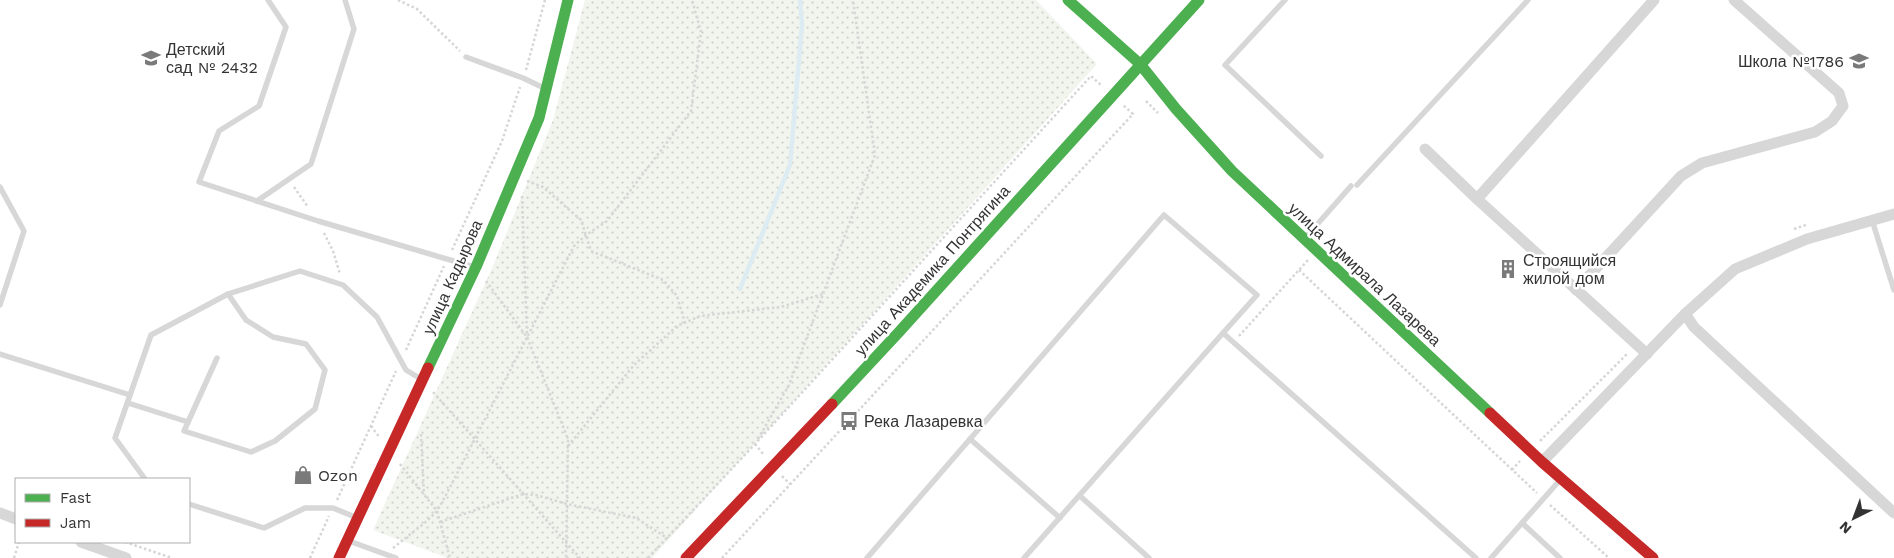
<svg xmlns="http://www.w3.org/2000/svg" width="1894" height="558" viewBox="0 0 1894 558" font-family="'Work Sans',sans-serif">
<style>
.park{fill:url(#park-dots)}
.lines{fill:none;stroke-linecap:round;stroke-linejoin:round}
.stream{stroke:#ddebf3;stroke-width:4.5}
.path{stroke:#d6d6d6;stroke-width:2.5;stroke-dasharray:2.5 2.5;stroke-linecap:butt}
.lane{stroke:#d7d7d7;stroke-width:5.5}
.street{stroke:#d7d7d7;stroke-width:11}
.fast{stroke:#4caf50;stroke-width:11}
.jam{stroke:#c62828;stroke-width:11}
.labels{text-anchor:middle;stroke-width:5;stroke-linejoin:round;paint-order:stroke}
.poi-label{font-size:16px;fill:#333;stroke:#fff;text-anchor:start}
.street-label{font-size:16px;fill:#333;stroke:#fff}
</style>
<defs>
<pattern id="park-dots" width="8" height="8" patternUnits="userSpaceOnUse" patternTransform="scale(1.25)"><rect width="8" height="8" fill="#f1f5ed"/><path d="M2 2h.1M6 6h.1" fill="none" stroke="#cfd2cc" stroke-width="1.8" stroke-linecap="round"/></pattern>
</defs>
<rect width="100%" height="100%" fill="#fff"/>
<path class="park" d="M585 0H1036L1097 64 652 558H448L373 530 493 266 553 120Z"/>
<g class="lines">
<path class="stream" d="M740 289 790 165 802 25 800 0"/>
<g class="path">
<path d="M398 0 417 9 460 51"/>
<path d="M526 70 545 0"/>
<path d="M1146 101 1158 113"/>
<path d="M527 181 543 187 581 220 591 251 663 280 677 296 685 323"/>
<path d="M294 187 308 207"/>
<path d="M522 196 527 336"/>
<path d="M1794 229 1806 225"/>
<path d="M324 233 333 251 340 274"/>
<path d="M452 250 502 141 520 87"/>
<path d="M1299 270 1537 493"/>
<path d="M486 281 527 337 568 439 566 558"/>
<path d="M1239 336 1308 260"/>
<path d="M406 350 444 266"/>
<path d="M433 392 580 558"/>
<path d="M371 426 380 438"/>
<path d="M421 434 424 495"/>
<path d="M758 439 789 385 875 155 853 0"/>
<path d="M1540 441 1628 353"/>
<path d="M755 444 764 455"/>
<path d="M568 446 634 365 677 326 700 316 781 307 823 294"/>
<path d="M400 464 437 511 450 558"/>
<path d="M1512 470 1520 461"/>
<path d="M782 476 790 484"/>
<path d="M337 500 396 371"/>
<path d="M1550 505 1609 558"/>
<path d="M440 522 523 494 536 495 567 504 636 518 667 538"/>
<path d="M125 542 172 558"/>
<path d="M393 548 427 521 437 511 446 495 574 246 586 235 607 221 691 111 701 32 692 0"/>
<path d="M14 558 19 542"/>
<path d="M310 558 329 516"/>
<path d="M648 558 755 444 1091 76 1102 86"/>
<path d="M722 558 1133 114 1123 105"/>
</g>
<g class="lane">
<path d="M268 0 286 27 259 106 219 131 199 182 318 221 474 267"/>
<path d="M1285 0 1225 65 1321 156"/>
<path d="M466 57 523 78 544 88"/>
<path d="M1357 185 1528 0"/>
<path d="M0 187 24 231 0 305"/>
<path d="M257 201 311 164 354 29 345 0"/>
<path d="M1872 220 1894 290"/>
<path d="M1306 237 1351 186"/>
<path d="M0 354 130 395"/>
<path d="M217 358 184 431 251 452 275 441 315 409 325 370 306 344 273 337 246 320 228 294"/>
<path d="M128 403 188 422"/>
<path d="M970 439 1060 518"/>
<path d="M145 479 115 438 151 335 228 294 300 271 343 285 377 317 406 370 421 379"/>
<path d="M1080 496 1149 558"/>
<path d="M189 504 264 528 305 508H333L355 517"/>
<path d="M1522 523 1560 558"/>
<path d="M349 541 396 558"/>
<path d="M867 558 1164 215 1257 295 1223 333"/>
<path d="M1024 558 1223 333 1476 558"/>
<path d="M1491 558 1560 480"/>
</g>
<g class="street">
<path d="M1425 149 1477 199 1647 354"/>
<path d="M1477 199 1654 0"/>
<path d="M1576 290 1681 176 1702 163 1815 132 1832 121 1843 106 1839 93 1734 0"/>
<path d="M1685 314 1694 327 1894 513"/>
<path d="M1542 462 1685 314 1735 269 1807 239 1894 214"/>
<path d="M0 513 16 519"/>
<path d="M81 542 126 558"/>
</g>
<g class="fast">
<path d="M1068 0 1140 64 1176 109 1232 171 1490 413"/>
<path d="M428 368 476 267 539 118 568 0"/>
<path d="M832 404 899 332 1199 0"/>
</g>
<g class="jam">
<path d="M1490 413 1542 462 1653 558"/>
<path d="M339 558 428 368"/>
<path d="M686 558 832 404"/>
</g>
</g>
<defs>
<g id="school-bare" transform="scale(1.5)"><path d="M0-5L7-2L0 1L-7-2ZM-4 1L0 2.5L4 1V4Q0 6-4 4Z" fill="#7a7a7a" stroke="#fff" stroke-width="2.5" paint-order="stroke"/></g>
<g id="building-bare" transform="scale(1.5)"><path d="M-4-6H4V6H1V3H-1V6H-4ZM-2.5-4.3h1.7v1.8h-1.7ZM.8-4.3h1.7v1.8H.8ZM-2.5-1h1.7V.8h-1.7ZM.8-1h1.7V.8H.8Z" fill="#7a7a7a" stroke="#fff" stroke-width="2.5" paint-order="stroke"/></g>
<g id="bus-bare" transform="scale(1.5)"><path d="M-5-6H5V4H4V6H2V4H-2V6H-4V4H-5ZM-3.5-4V0h7V-4ZM-3.5 1.2v1.5H-2V1.2ZM2 1.2v1.5H3.5V1.2Z" fill="#7a7a7a" stroke="#fff" stroke-width="2.5" paint-order="stroke"/></g>
<g id="shop-bare" transform="scale(1.5)"><path d="M-5-2.5h2.3a2.7 3.5 0 0 1 5.4 0H5L5.5 6h-11ZM-1.5-2.5h3a1.5 2.3 0 0 0-3 0Z" fill="#7a7a7a" stroke="#fff" stroke-width="2.5" paint-order="stroke"/></g>
</defs>
<g fill-rule="evenodd">
<use href="#school-bare" x="151" y="58"/>
<use href="#school-bare" x="1859" y="61"/>
<use href="#building-bare" x="1508" y="269"/>
<use href="#bus-bare" x="849" y="421"/>
<use href="#shop-bare" x="303" y="475"/>
</g>
<g class="labels">
<g class="poi-label">
<text x="166" y="55">Детский<tspan x="166" dy="18">сад № 2432</tspan></text>
<text x="1844" y="67" text-anchor="end">Школа №1786</text>
<text x="1523" y="266">Строящийся<tspan x="1523" dy="18">жилой дом</tspan></text>
<text x="864" y="427">Река Лазаревка</text>
<text x="318" y="481">Ozon</text>
</g>
<g class="street-label">
<text transform="translate(932 270) rotate(-48)" y="6">улица Академика Понтрягина</text>
<text transform="translate(1365 274) rotate(43)" y="6">улица Адмирала Лазарева</text>
<text transform="translate(452 277) rotate(-66)" y="6">улица Кадырова</text>
</g>
</g>
<rect x="15" y="478" width="175" height="65" fill="#ffffff" stroke="#adadad"/>
<rect x="25" y="494" width="25" height="8" fill="#4caf50" stroke="#adadad"/>
<text x="60" y="503" font-size="15" fill="#333333">Fast</text>
<rect x="25" y="519" width="25" height="8" fill="#c62828" stroke="#adadad"/>
<text x="60" y="528" font-size="15" fill="#333333">Jam</text>
<g transform="translate(1854 518) rotate(222)" stroke="#ffffff" stroke-width="4" paint-order="stroke">
<path d="M0-4L9 19L0 12L-9 19Z" fill="#333333"/>
<text y="-8" font-size="14" font-weight="bold" text-anchor="middle" fill="#333333">N</text>
</g>
</svg>
